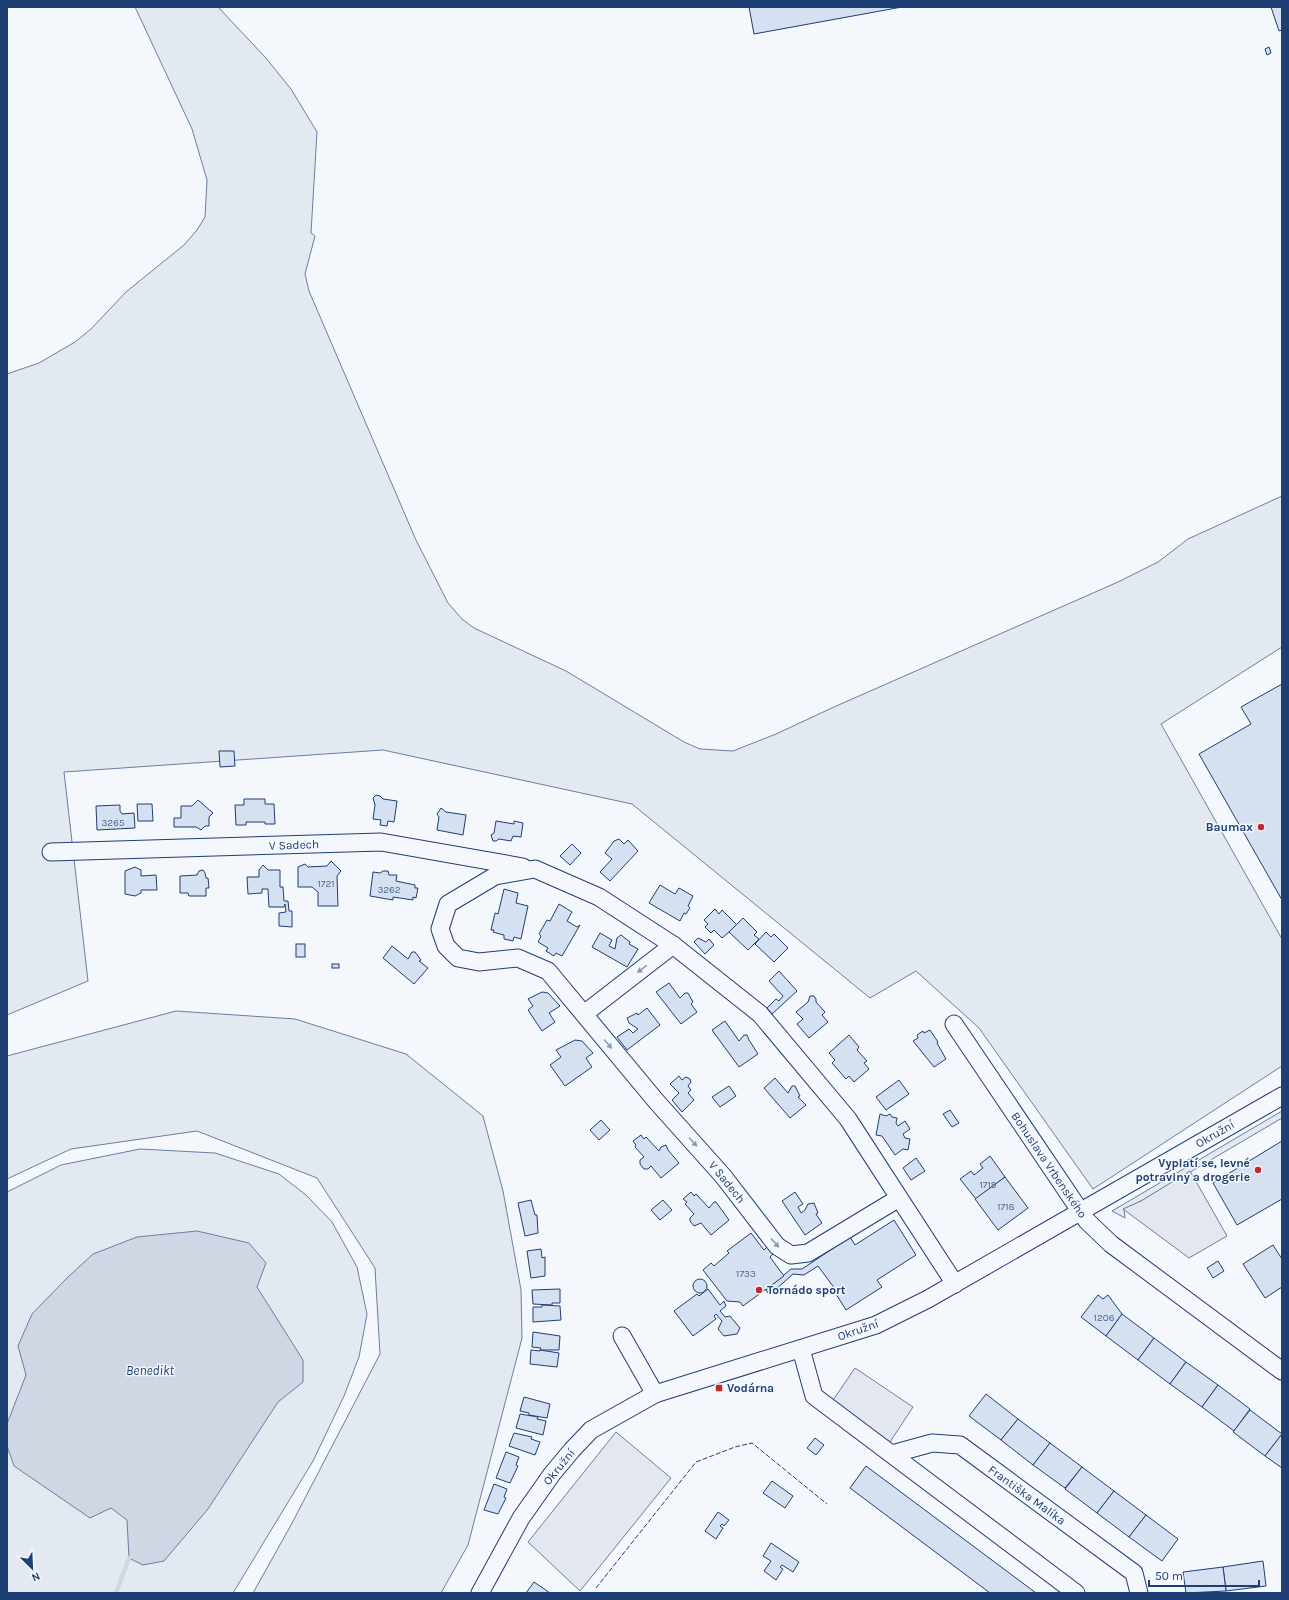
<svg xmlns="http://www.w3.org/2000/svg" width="1289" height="1600" viewBox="0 0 1289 1600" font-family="Karla,sans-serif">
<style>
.green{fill:#e3e9f0;stroke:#687fa3}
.parking{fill:#e3e8f0;stroke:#687fa3}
.water{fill:#cfd7e4;stroke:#687fa3}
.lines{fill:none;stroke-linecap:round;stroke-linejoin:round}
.stream{stroke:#cfd7e4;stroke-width:4.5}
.building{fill:#d5e0f0;stroke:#1d3f73}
.minor-casing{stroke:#1d3f73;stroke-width:19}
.minor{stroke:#f4f7fb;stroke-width:17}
.fence{stroke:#1d3f73;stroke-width:1;stroke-dasharray:5 2;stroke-linecap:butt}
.oneway{fill:#889bb7}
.poi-dot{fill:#c62828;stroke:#f4f7fb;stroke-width:1.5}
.labels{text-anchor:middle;stroke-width:3;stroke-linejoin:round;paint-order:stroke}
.number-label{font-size:10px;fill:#4b6792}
.poi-label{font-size:12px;font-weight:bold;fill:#1d3f73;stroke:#f4f7fb;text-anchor:end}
.street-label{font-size:12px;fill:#1d3f73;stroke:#f4f7fb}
.water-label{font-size:13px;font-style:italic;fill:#1d3f73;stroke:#f4f7fb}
</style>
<rect width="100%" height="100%" fill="#f4f7fb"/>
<g class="green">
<path d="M135 7H218L265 57 291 89 317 132 311 233 315 236 305 274 309 291 416 540 448 603 462 619 474 628 566 671 684 742 700 749 733 751 776 734 834 707 1118 582 1158 562 1188 539 1282 496V647L1161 724 1282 939V1066L1093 1189 979 1028 916 971 870 998 632 804 383 750 64 772 88 981 7 1015V374L39 363 75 342 91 329 126 292 184 245 197 230 205 217 207 180 192 129Z"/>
<path d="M176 1011 295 1019 406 1054 483 1116 503 1191 521 1290 522 1338 468 1545 441 1593H253L291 1525 380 1354 375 1268 317 1178 197 1131 71 1149 7 1179V1056Z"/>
<path d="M1282 1111V1118L1141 1201 1124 1209 1125 1218 1112 1211Z"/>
<path d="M140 1149 215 1153 279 1174 306 1195 332 1222 357 1267 367 1314 359 1357 344 1396 313 1461 233 1593H7V1192L61 1165Z"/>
</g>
<g class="parking">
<path d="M1190 1171 1227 1236 1189 1258 1123 1209 1141 1201Z"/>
<path d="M855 1368 913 1407 890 1442 831 1403Z"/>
<path d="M616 1432 671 1478 580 1591 528 1542Z"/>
</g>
<path class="water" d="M197 1231 249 1243 266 1263 257 1287 303 1360V1382L278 1402 208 1509 164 1561 143 1565 129 1558 127 1520 111 1508 90 1518 14 1466 7 1446V1424L26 1375 18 1346 32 1314 67 1278 93 1254 137 1237Z"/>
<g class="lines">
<path class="stream" d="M116 1593 129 1558"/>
</g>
<g class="building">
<path d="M749 7H902L754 34Z"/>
<path d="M1271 7H1282V30L1279 31Z"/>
<path d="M1269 47 1271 53 1267 55 1265 49Z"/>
<path d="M1282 684V900L1199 754 1251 724 1241 707Z"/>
<path d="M219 751H234L235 766 220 767Z"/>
<path d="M376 795 380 796 383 799 397 801 394 822 388 821 387 826 380 825 381 820 373 819 375 805 373 798Z"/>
<path d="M244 799H265V804H274L275 824H265V822H246V825H236L235 805H244Z"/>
<path d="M198 800 213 813 209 817V826H205L201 830 196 827H174V818H181V806H192Z"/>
<path d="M137 804H152L153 821H138Z"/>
<path d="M120 805V811L122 814 134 813 135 828 97 830 96 806Z"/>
<path d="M441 808 446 812 466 815 463 835 437 830 439 817 437 814Z"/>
<path d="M496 821 514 824V821L523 823 521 837 513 836 511 841 499 839 496 841H493L491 835 494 833Z"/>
<path d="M619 839 624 844 628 840 638 851 610 881 600 872 612 859 605 853 614 841Z"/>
<path d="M572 844 581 853 570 865 560 856Z"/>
<path d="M331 861 341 871 337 876 338 906H318V892L312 887H298V867L305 864 308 867 327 866Z"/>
<path d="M263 865 268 870H280V887H283L284 901H288L289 911H292V927L279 926V913L286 912 285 904 284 907H269L268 889H262V893L248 894 247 877H259V870Z"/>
<path d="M135 867 141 870V876L156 875 157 890H141V893L135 896 125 894V871Z"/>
<path d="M203 870 205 873 206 878H208L209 888H206V896H189L188 893H180V876L197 875 199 871Z"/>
<path d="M383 871H388L389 875H397L396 881 415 885V888H418L416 898 413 897V900L393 897V900L370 896 373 872 380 873Z"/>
<path d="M660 885 675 894 679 888 693 896 688 906 690 908 686 914 684 913 680 921 649 903Z"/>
<path d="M504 889 518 893 516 903 528 906 521 939 514 937 513 941 504 939V935L493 932 494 930H491L495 913 498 914Z"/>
<path d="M559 904 572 912 567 921 577 927 580 925 562 956 556 953 554 956 546 951 548 948 538 942 541 936 539 934 547 920 550 921Z"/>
<path d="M715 909 719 914 722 910 737 925 722 938 714 930 711 933 705 927 708 924 704 920Z"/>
<path d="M743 918 757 932 754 935 759 939 748 950 729 932Z"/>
<path d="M766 932 771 937 774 934 788 948 774 962 755 944Z"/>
<path d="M600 933 612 940 609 946 615 949 617 938 621 935 630 942 629 944 638 949 627 967 592 947Z"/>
<path d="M698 938 706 942 709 939 714 945 705 954 694 942Z"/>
<rect x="296" y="944" width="9" height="13"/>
<path d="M392 946 408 959 412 952H415L421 960 419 961 428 968 414 984 383 958Z"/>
<rect x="332" y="964" width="7" height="4"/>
<path d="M779 971 797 991 772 1014 767 1008 776 999 779 1001 783 996 769 981Z"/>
<path d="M669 983 680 998 685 993H688L693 1002 691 1004 697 1012 681 1024 656 992Z"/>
<path d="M542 992 548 993 560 1006 549 1013 555 1022 542 1031 528 1010 533 1006 528 999Z"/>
<path d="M810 996H814L816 999V1002L825 1012 822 1015 828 1022 809 1038 797 1024 803 1019 796 1012 808 1002Z"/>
<path d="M647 1008 660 1025 627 1050 617 1037 629 1029 633 1033 638 1029 629 1023 627 1018 637 1013 638 1015Z"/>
<path d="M725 1021 739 1041 744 1035H747L749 1040 758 1054 739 1067 712 1030Z"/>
<path d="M930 1030 938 1042 937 1043 946 1059 934 1067 913 1041 918 1038 917 1035 923 1031 924 1033Z"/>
<path d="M849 1035 859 1047 857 1050 867 1061 864 1063 869 1069 854 1082 849 1076 846 1079 832 1063 835 1060 829 1053Z"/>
<path d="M575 1040 582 1041 593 1053 586 1058 592 1067 565 1086 550 1065 561 1057 556 1050Z"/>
<path d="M679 1076 682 1080 686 1077 690 1079 691 1082 688 1086 691 1090 688 1093 694 1100 682 1112 672 1100 679 1093 670 1084Z"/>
<path d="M775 1078 788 1093 792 1086H795L800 1096 798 1097 806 1105 790 1118 764 1088Z"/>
<path d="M899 1080 909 1094 886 1110 876 1097Z"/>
<path d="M729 1086 736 1096 720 1107 712 1097Z"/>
<path d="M950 1110 959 1123 952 1127 943 1114Z"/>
<path d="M880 1114 886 1116 890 1114 892 1117 897 1118 896 1123 898 1126 905 1121 910 1129 903 1134 905 1138 910 1139 908 1150 903 1149 895 1155 882 1136 876 1135Z"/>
<path d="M601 1120 610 1130 599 1140 590 1130Z"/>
<path d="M641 1135 644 1139 646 1137 659 1151 661 1147 666 1145 668 1150 679 1163 661 1178 651 1166 648 1169H644L640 1164V1160L644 1157 635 1147 636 1145 633 1141Z"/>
<path d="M1282 1141V1199L1237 1225 1213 1183Z"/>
<path d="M990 1156 1005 1177 976 1199 960 1179 971 1171 974 1175 983 1168 980 1164Z"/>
<path d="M916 1158 925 1171 911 1180 903 1168Z"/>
<path d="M1005 1177 1028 1208 998 1230 975 1199Z"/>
<path d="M691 1192 694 1196 696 1194 709 1208 714 1202H716L729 1220 711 1235 701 1223 694 1226 690 1221V1218L694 1214 685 1204 687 1202 683 1199Z"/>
<path d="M795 1192 803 1204 798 1207 801 1213 805 1210 808 1204 814 1203 818 1213 816 1214 822 1223 805 1235 782 1201Z"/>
<path d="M531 1200 535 1215H537L538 1233 525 1236 518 1203Z"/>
<path d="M663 1200 672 1210 660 1220 651 1210Z"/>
<path d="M894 1220 916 1255 877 1280 882 1287 846 1310 836 1294 838 1293 818 1266 804 1275 793 1274 774 1291 768 1293 766 1290 791 1269H802L850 1237 855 1245Z"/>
<path d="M751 1233 764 1250 768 1246 774 1253 770 1257 784 1276 743 1306 740 1302 727 1301 703 1270 711 1263 714 1266 729 1253 727 1251Z"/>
<path d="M1273 1245 1282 1259V1287L1265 1298 1243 1264Z"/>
<path d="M541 1249 542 1258 545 1257V1276L531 1278 527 1251Z"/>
<path d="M1218 1261 1224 1271 1213 1278 1207 1268Z"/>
<circle cx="700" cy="1286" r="7"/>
<path d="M560 1289V1303H552V1305L533 1304 532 1290Z"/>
<path d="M708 1289 720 1305 724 1301 726 1306 720 1311 725 1317 730 1316 740 1328 737 1334 724 1336 718 1329 722 1321 716 1314 714 1316 716 1319 693 1336 674 1311 697 1294 699 1296Z"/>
<path d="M1098 1295 1103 1299 1108 1295 1122 1314 1106 1336 1081 1317Z"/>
<path d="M542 1305 560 1306 561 1320 533 1322V1307H542Z"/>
<path d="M1122 1314 1154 1338 1138 1360 1106 1336Z"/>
<path d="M533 1332 560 1336 559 1350H540L541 1348 532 1347Z"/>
<path d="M1154 1338 1186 1362 1170 1384 1138 1360Z"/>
<path d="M531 1350 540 1351V1350L559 1353 557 1367 530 1364Z"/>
<path d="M1186 1362 1218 1385 1202 1407 1170 1384Z"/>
<path d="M1218 1385 1250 1409 1234 1431 1202 1407Z"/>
<path d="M986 1394 1018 1419 1001 1440 969 1416Z"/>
<path d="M524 1397 550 1404 547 1418 529 1415V1413L520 1411Z"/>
<path d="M1250 1410 1282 1434 1265 1456 1233 1432Z"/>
<path d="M520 1414 538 1417 537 1419 546 1421 543 1435 516 1428Z"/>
<path d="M1018 1419 1050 1443 1033 1465 1001 1440Z"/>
<path d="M514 1433 532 1437 531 1439 540 1442 535 1455 509 1446Z"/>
<path d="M1282 1434V1468L1265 1456Z"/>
<path d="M815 1438 824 1445 816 1455 807 1448Z"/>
<path d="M1050 1443 1082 1467 1065 1488 1033 1465Z"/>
<path d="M506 1452 519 1457 516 1465 518 1466 510 1483 496 1478Z"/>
<path d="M866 1466 1036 1593H990L850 1488Z"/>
<path d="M1082 1467 1114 1491 1097 1513 1065 1489Z"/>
<path d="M772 1481 793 1496 785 1508 763 1493Z"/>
<path d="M494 1484 507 1489 504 1497 506 1498 498 1514 484 1510Z"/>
<path d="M1114 1491 1146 1515 1129 1537 1097 1513Z"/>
<path d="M718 1512 729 1520 724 1526 722 1524 720 1526 723 1528 716 1539 705 1531Z"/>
<path d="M1146 1515 1178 1539 1162 1561 1129 1537Z"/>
<path d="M771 1543 799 1562 793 1572 782 1565 780 1567 783 1569 776 1580 764 1571 771 1561 763 1556Z"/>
<path d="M1263 1561 1266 1586 1226 1591 1223 1567Z"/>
<path d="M1223 1567 1226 1591 1186 1593 1183 1572Z"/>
<path d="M534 1582 550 1593H526Z"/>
</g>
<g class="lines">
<g class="minor-casing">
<g id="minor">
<path d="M51 852 381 842 523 867"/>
<path d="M584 1014 673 945"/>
<path d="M954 1024 1087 1221 1111 1244 1282 1371"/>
<path d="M899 1198 808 1253 791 1255 777 1246 723 1176 656 1101 548 971 518 958 479 962 458 958 446 946 440 929 448 904 495 876 535 869 599 897 673 945 760 1014 848 1119 955 1284"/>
<path d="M622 1336 655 1394"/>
<path d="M801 1349 814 1396 1076 1593"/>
<path d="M892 1454 932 1443 960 1445 1134 1573 1139 1593"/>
<path d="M480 1593 521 1518 552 1474 572 1450 591 1430 655 1394 876 1325 928 1299 1282 1096"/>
</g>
</g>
<use href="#minor" class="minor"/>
<path class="fence" d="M596 1588 696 1462 735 1447 752 1443 827 1504"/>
</g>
<defs><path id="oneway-solid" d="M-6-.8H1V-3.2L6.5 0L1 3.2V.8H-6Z"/></defs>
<g class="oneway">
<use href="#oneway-solid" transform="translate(642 969) rotate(143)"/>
<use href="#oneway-solid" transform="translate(608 1044) rotate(50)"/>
<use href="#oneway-solid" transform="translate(693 1142) rotate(48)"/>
<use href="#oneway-solid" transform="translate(775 1243) rotate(48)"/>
</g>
<g class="poi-dot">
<circle cx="1261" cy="827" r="4"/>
<circle cx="1258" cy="1170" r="4"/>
<circle cx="759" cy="1290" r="4"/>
<rect x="715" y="1384" width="8" height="8" rx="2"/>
</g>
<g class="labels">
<g class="number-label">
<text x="113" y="826">3265</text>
<text x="326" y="887">1721</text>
<text x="389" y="893">3262</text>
<text x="988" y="1188">1719</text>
<text x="1006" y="1210">1718</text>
<text x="746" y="1277">1733</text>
<text x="1104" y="1321">1206</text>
</g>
<g class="poi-label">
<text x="1253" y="831">Baumax</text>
<text x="1250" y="1167">Vyplatí se, levné<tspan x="1250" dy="14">potraviny a drogerie</tspan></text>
<text x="767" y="1294" text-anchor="start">Tornádo sport</text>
<text x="727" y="1392" text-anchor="start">Vodárna</text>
</g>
<g class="street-label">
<text transform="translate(294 845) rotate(-2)" y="4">V Sadech</text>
<text transform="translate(1215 1134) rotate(-30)" y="4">Okružní</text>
<text transform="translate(1049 1165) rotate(56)" y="4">Bohuslava Vrbenského</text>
<text transform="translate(727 1182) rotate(51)" y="4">V Sadech</text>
<text transform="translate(858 1330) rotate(-19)" y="4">Okružní</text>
<text transform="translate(559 1467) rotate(-51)" y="4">Okružní</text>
<text transform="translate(1027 1495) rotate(36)" y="4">Františka Malíka</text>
</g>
<g class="water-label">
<text x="150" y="1375">Benedikt</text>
</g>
</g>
<rect width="1289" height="1600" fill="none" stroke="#1d3f73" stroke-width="16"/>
<g transform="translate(32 1568) rotate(156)" stroke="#f4f7fb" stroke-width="3" paint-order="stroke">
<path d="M0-3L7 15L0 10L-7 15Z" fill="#1d3f73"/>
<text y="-6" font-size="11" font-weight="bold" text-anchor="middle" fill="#1d3f73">N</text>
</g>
<path d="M1149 1580v6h110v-6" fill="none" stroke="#1d3f73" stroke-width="2"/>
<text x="1155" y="1580" font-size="12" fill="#1d3f73" stroke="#f4f7fb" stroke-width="3" paint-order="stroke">50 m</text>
</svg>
